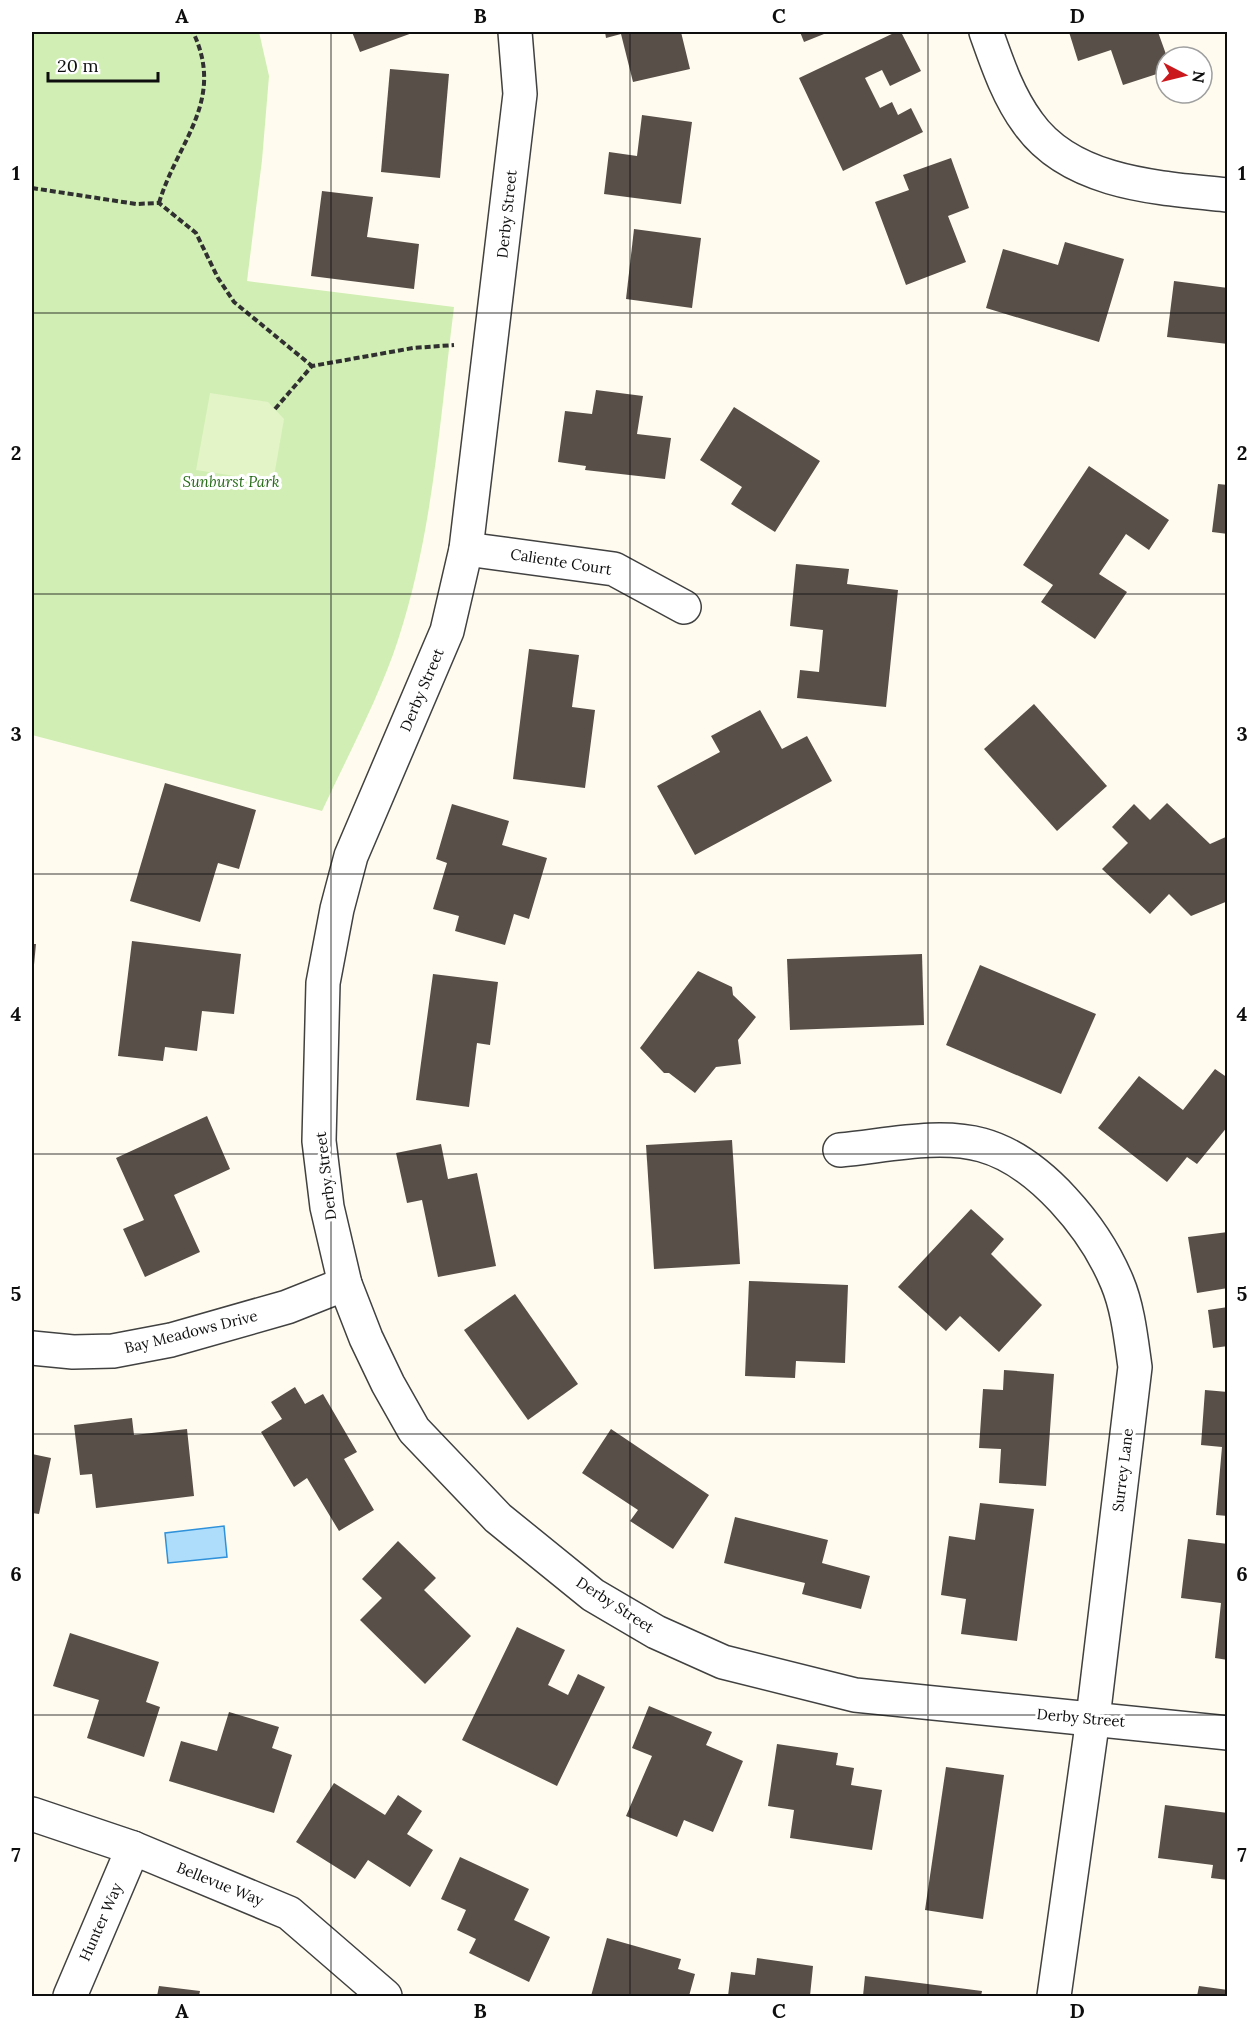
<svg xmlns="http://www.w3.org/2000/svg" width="1259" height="2028" viewBox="0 0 1259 2028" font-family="Lora,serif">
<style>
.green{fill:#d1eeb4}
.pitch{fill:#e3f4c7}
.water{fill:#aeddfc;stroke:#2e91da;stroke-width:1.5}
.building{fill:#584f49}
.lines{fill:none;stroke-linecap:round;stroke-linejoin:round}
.minor-casing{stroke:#414141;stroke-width:36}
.path{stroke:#303030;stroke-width:4;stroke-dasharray:6 3;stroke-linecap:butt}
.minor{stroke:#fff;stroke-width:33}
.grid{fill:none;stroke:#0e0e0e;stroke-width:1.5;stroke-opacity:0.55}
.labels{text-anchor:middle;stroke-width:6;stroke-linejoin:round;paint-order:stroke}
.street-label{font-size:15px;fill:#0e0e0e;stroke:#fff}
.park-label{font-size:15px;font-style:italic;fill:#276c18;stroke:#fff}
.neatline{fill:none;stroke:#0e0e0e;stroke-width:2}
.grid-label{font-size:20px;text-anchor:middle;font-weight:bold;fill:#0e0e0e}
</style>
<rect width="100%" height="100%" fill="#fffcef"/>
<path class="green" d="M32 32H259L269 76 262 160 247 281 454 307C440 418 433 533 398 640 379 698 348 755 322 811L32 735Z"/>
<path class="pitch" d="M210 393 268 402 284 419 273 482 196 470Z"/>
<path class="water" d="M224 1526 227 1557 168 1563 165 1533Z"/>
<g class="building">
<path d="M352 32H415L360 52Z"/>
<path d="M605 32H681L690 69 633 82 621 34 606 38Z"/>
<path d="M800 32H829L804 42Z"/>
<path d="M896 32H901L921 71 890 86 882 70 865 78 880 108 892 102 898 115 911 108 923 132 843 171 799 78Z"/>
<path d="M1069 32H1158L1167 57 1166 71 1123 85 1111 50 1078 61Z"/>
<path d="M390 69 449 74 440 178 381 172Z"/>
<path d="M642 115 692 122 681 204 604 194 609 152 637 156Z"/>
<path d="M951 158 969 208 948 216 966 262 906 285 875 202 909 190 903 175Z"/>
<path d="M322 191 373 197 367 237 419 244 414 289 311 276Z"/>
<path d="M634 229 701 238 692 308 626 299Z"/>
<path d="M1065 242 1124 259 1099 342 986 308 1003 249 1058 265Z"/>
<path d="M1174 281 1228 288V344L1167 337Z"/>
<path d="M596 390 643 396 637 434 671 438 665 479 585 470 586 466 558 462 565 411 592 414Z"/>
<path d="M734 407 820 461 775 532 731 504 742 487 700 460Z"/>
<path d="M1089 466 1169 520 1149 550 1126 534 1099 574 1127 592 1095 639 1041 602 1053 585 1023 565Z"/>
<path d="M1218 484 1228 485V534L1212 532Z"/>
<path d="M796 564 849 569 847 584 898 590 886 707 797 698 800 670 819 672 823 630 790 626Z"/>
<path d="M529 649 579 655 572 707 595 710 585 788 513 779Z"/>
<path d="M1034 704 1107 786 1057 831 984 749Z"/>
<path d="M760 710 782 749 807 736 832 781 695 855 657 786 720 752 711 736Z"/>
<path d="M165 783 256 810 239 869 218 863 200 922 130 901Z"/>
<path d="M1167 803 1210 844 1228 836V901L1191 916 1169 894 1150 914 1102 869 1128 843 1112 827 1134 804 1150 820Z"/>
<path d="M452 804 509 821 502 845 547 858 529 919 514 914 505 945 455 931 459 916 433 909 447 863 436 859Z"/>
<path d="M132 941 241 954 234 1014 202 1011 197 1051 165 1047 163 1061 118 1056Z"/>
<path d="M32 944H36L33 975H32Z"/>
<path d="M922 954 924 1025 790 1030 787 959Z"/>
<path d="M980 965 1096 1014 1061 1094 946 1045Z"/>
<path d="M698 971 732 987 733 995 756 1017 738 1040 741 1064 716 1067 695 1093 669 1073H664L640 1048Z"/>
<path d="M433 974 498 982 490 1045 477 1043 469 1107 416 1100Z"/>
<path d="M1215 1069 1228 1078V1126L1197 1164 1187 1157 1167 1182 1098 1128 1139 1076 1183 1110Z"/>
<path d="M207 1116 230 1169 174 1195 200 1252 145 1277 123 1229 144 1220 116 1158Z"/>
<path d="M732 1140 740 1264 654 1269 646 1145Z"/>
<path d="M441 1144 448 1179 477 1173 496 1266 438 1277 422 1200 407 1203 396 1153Z"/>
<path d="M971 1209 1004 1239 991 1254 1042 1305 999 1352 960 1316 946 1331 898 1287Z"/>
<path d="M1228 1232V1288L1197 1293 1188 1237Z"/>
<path d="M749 1281 848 1285 845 1363 796 1361 795 1378 745 1376Z"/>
<path d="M515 1294 578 1384 528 1420 464 1330Z"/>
<path d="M1228 1307V1346L1213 1348 1208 1310Z"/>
<path d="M1004 1370 1054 1374 1046 1486 999 1483 1001 1449 979 1448 983 1389 1003 1390Z"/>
<path d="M295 1387 305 1404 323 1394 357 1452 344 1459 374 1510 339 1531 307 1478 294 1487 261 1432 282 1419 271 1402Z"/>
<path d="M1205 1390 1228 1392V1516L1216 1515 1222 1447 1201 1445Z"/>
<path d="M132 1418 134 1435 187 1429 194 1496 96 1508 92 1474 80 1475 74 1425Z"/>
<path d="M611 1429 709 1495 673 1549 630 1521 638 1510 582 1473Z"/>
<path d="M32 1454 51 1458 39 1514 32 1513Z"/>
<path d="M980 1503 1034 1509 1017 1641 961 1634 966 1599 941 1595 949 1536 975 1540Z"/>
<path d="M735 1517 828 1540 822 1563 870 1576 861 1609 802 1594 805 1583 724 1563Z"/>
<path d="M1188 1539 1228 1544V1660L1215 1658 1221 1603 1181 1598Z"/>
<path d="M398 1541 436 1578 424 1590 471 1636 425 1684 360 1620 382 1598 362 1579Z"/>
<path d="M517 1627 565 1650 548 1685 568 1695 578 1674 605 1687 557 1786 462 1740Z"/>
<path d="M70 1633 159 1662 146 1702 160 1707 144 1757 87 1738 99 1700 53 1686Z"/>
<path d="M649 1706 712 1732 706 1745 743 1761 713 1832 684 1820 677 1837 626 1816 652 1756 632 1748Z"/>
<path d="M229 1712 279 1727 272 1748 292 1755 274 1813 169 1781 181 1741 217 1751Z"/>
<path d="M777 1744 838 1753 836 1765 854 1768 851 1785 882 1790 872 1850 790 1838 794 1810 768 1806Z"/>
<path d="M946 1767 1004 1775 983 1919 925 1910Z"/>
<path d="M334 1783 385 1815 398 1795 422 1811 407 1834 433 1850 410 1887 368 1860 355 1879 296 1842Z"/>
<path d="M1165 1805 1228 1813V1880L1211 1878 1213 1865 1158 1858Z"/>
<path d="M460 1857 529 1889 514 1920 550 1937 529 1982 469 1953 476 1939 457 1930 466 1910 441 1899Z"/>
<path d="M607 1938 681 1959 678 1969 695 1974 689 1996H591Z"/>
<path d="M757 1958 813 1966 810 1996H728L731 1972 755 1975Z"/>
<path d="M865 1976 982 1991 981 1996H863Z"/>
<path d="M159 1986 200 1991 199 1996H157Z"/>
<path d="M1199 1986 1228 1990V1996H1197Z"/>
</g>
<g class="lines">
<g class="minor-casing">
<g id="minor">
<path d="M515 32 520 94 466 549 447 631 351 856 337 909 323 983 319 1141 327 1207 345 1284 366 1338 388 1384 414 1430 498 1518 593 1595 656 1632 723 1662 855 1695 1228 1733"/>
<path d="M986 32C997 63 1008 96 1028 123 1071 184 1159 188 1228 195"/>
<path d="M466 549 614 569 684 607"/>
<path d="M840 1150C885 1146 938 1133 982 1145 1040 1161 1095 1229 1117 1282 1128 1308 1131 1339 1135 1367L1093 1718 1054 1996"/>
<path d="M32 1348 73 1352 113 1351 171 1340 287 1307 345 1284"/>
<path d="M32 1814 133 1848 289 1913 385 1996"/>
<path d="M70 1996 133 1848"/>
</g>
</g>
<g class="path">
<path d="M32 188 136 204 159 203 196 233 218 278 234 302 312 366"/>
<path d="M159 203C177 142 226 101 193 32"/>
<path d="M275 409 312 366 413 348 454 345"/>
</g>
<use href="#minor" class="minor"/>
</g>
<path class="grid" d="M331 32V1996M630 32V1996M928 32V1996M32 313H1228M32 594H1228M32 874H1228M32 1154H1228M32 1434H1228M32 1715H1228"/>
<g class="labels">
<g class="street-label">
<text transform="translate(507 214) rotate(-84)" y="5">Derby Street</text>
<text transform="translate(561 562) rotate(9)" y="5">Caliente Court</text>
<text transform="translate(422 690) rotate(-67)" y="5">Derby Street</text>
<text transform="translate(326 1176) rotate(-97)" y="5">Derby Street</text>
<text transform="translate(191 1332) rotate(-14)" y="5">Bay Meadows Drive</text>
<text transform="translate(1123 1470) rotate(-83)" y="5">Surrey Lane</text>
<text transform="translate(615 1605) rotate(33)" y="5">Derby Street</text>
<text transform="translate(1081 1718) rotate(5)" y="5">Derby Street</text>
<text transform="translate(220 1884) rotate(22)" y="5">Bellevue Way</text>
<text transform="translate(101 1922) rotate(-66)" y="5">Hunter Way</text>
</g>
<g class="park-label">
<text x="231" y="487">Sunburst Park</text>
</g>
</g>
<rect width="1259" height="2028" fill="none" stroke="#ffffff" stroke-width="66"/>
<g transform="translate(1184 75) rotate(97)"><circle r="28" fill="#ffffff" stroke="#9f9f9f" stroke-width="1.5"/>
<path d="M0-4.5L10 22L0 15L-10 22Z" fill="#cb181d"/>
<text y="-9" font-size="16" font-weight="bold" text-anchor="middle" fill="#0e0e0e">N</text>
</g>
<path d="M48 72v9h110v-9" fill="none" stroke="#0e0e0e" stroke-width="3"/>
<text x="57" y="72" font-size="18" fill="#0e0e0e" stroke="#ffffff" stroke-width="4.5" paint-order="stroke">20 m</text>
<rect x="33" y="33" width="1193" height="1962" class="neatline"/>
<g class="grid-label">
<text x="182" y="23">A</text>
<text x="480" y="23">B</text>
<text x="779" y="23">C</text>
<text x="1077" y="23">D</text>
<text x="16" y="180">1</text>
<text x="1242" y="180">1</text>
<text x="16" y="460">2</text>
<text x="1242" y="460">2</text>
<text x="16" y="741">3</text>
<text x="1242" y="741">3</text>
<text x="16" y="1021">4</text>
<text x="1242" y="1021">4</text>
<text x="16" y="1301">5</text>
<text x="1242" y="1301">5</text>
<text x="16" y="1581">6</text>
<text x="1242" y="1581">6</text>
<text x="16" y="1862">7</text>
<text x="1242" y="1862">7</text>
<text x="182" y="2018">A</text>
<text x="480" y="2018">B</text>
<text x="779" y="2018">C</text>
<text x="1077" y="2018">D</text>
</g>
</svg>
